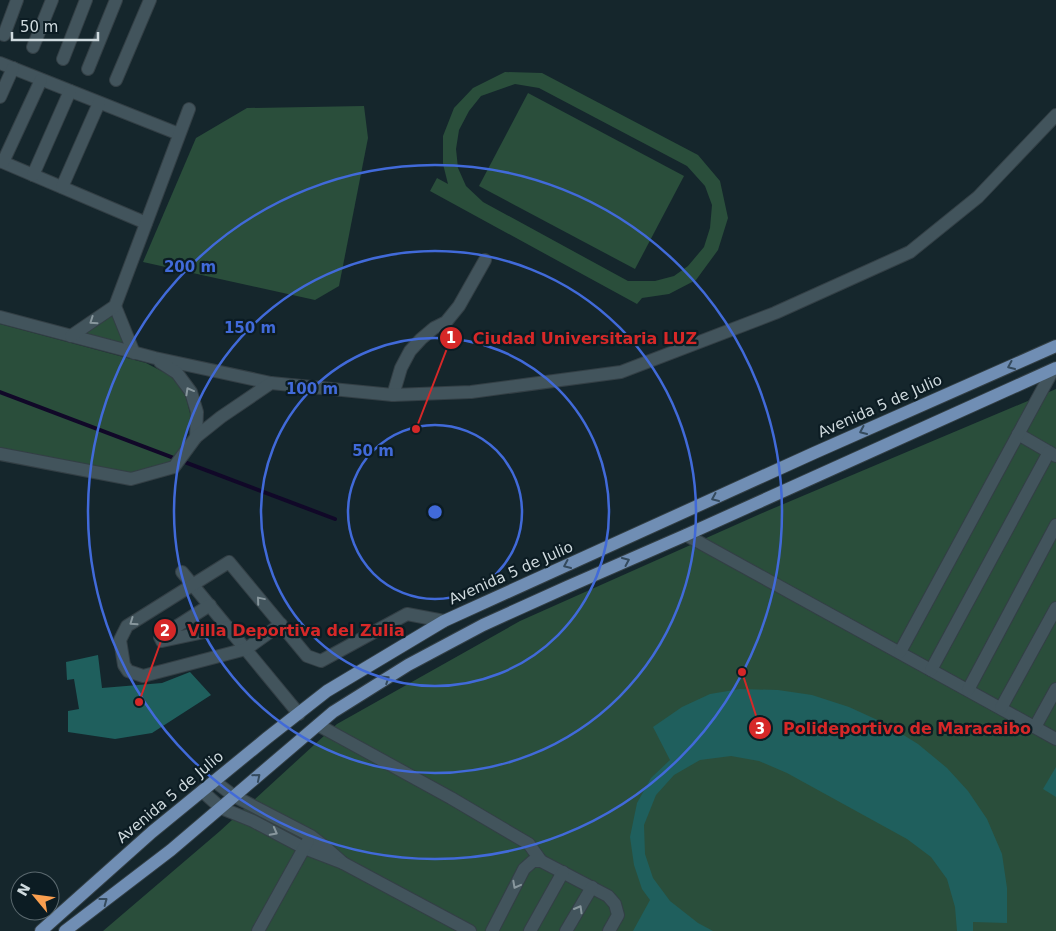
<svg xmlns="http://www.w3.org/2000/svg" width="1056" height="931" viewBox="0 0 1056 931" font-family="'DejaVu Sans',sans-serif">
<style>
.green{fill:#2a4e3b;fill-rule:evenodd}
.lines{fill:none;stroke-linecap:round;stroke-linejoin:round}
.stream{stroke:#110828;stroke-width:4}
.building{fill:#1f5f5d}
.minor-casing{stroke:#333f45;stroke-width:14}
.major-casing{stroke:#333f45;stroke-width:14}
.minor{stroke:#42545c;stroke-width:12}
.major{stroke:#708eb4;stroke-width:12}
.oneway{stroke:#88979d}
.oneway2{stroke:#344a5d}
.ring{fill:none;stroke:#416ad9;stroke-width:2.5}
.labels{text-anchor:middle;stroke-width:4.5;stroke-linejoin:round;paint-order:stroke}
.street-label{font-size:15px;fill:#cfdade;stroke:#0c1c23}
.centre{fill:#416ad9;stroke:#0c1c23;stroke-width:2.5}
.ring-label{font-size:15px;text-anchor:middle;font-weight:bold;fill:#416ad9;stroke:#0c1c23;stroke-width:4.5;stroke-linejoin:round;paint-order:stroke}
.leader{fill:none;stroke:#d62828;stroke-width:2}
.callout-dot{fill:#d62828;stroke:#0c1c23;stroke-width:2}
.mark-label{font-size:15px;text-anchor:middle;font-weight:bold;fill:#fff}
.callout-label{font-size:16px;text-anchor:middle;font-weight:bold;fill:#d62828;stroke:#0c1c23;stroke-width:4.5;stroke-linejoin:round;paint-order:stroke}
</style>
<rect width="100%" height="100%" fill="#15262c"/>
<g class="green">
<path d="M505 72 542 73 698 155 720 181 728 218 718 250 696 280 669 294 642 298 637 304 430 191 437 178 448 184 443 164V136L454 108 473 88ZM515 84 539 88 687 166 705 186 712 205 710 228 704 247 688 266 674 276 655 281H628L483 202 466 186 458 168 456 149 459 130 469 111 481 96Z"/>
<path d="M528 93 684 176 635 269 479 186Z"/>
<path d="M364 106 368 138 339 286 315 300 143 262 196 138 247 108Z"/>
<path d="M112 311 123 343 82 333Z"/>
<path d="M0 324 146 363 171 376 185 394 191 417 184 442 170 462 133 474 0 448Z"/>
<path d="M1056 389V931H103L220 831 337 724 520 621 767 511Z"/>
</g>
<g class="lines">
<path class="stream" d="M0 392 335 519"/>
</g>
<g class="building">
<path d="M98 655 102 688 162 683 190 672 211 695 152 733 115 739 68 732V711L79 709 74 679 67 680 66 662Z"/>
<path d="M740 689 778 690 812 695 849 707 884 723 918 744 947 768 968 791 987 819 1002 854 1007 888V923L973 922V931H957L955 907 947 879 931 857 907 839 787 773 759 761 731 756 700 760 674 775 656 795 644 825 645 854 653 878 670 901 698 923 713 931H633L650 900 642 889 634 865 630 837 637 803 651 778 670 760 653 727 682 707 710 694Z"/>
<path d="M1056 767V797L1043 789Z"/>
</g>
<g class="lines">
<g class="minor-casing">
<g id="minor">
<path d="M4 35 17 0"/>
<path d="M33 47 52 0"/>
<path d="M63 59 86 0"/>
<path d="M0 63 179 134"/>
<path d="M88 69 116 0"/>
<path d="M116 80 150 0"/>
<path d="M0 97 13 68"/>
<path d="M0 161 146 223"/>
<path d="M3 162 41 80"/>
<path d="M33 175 70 91"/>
<path d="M62 187 99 103"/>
<path d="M115 306 134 353"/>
<path d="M0 317 155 358 271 383"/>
<path d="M71 336 115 306 189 109"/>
<path d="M160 362 177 373 191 392 197 412 196 437"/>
<path d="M393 395 401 368 410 351 421 339 434 328 446 322 459 306 485 260"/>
<path d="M1018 434 1056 456"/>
<path d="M0 454 131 479 174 467 196 437 221 417 271 383 393 395 471 392 621 372 775 313 910 252 978 197 1056 115"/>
<path d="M686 535 1056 739"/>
<path d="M182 572 299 714"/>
<path d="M210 605 160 637 162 641 228 627"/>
<path d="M281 624 246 649 143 676 128 671 124 665 120 640 127 626 229 562 307 656 321 661 407 614 444 621"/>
<path d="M900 652 1053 370"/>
<path d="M931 670 1049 452"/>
<path d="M968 690 1056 525"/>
<path d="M1001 708 1056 608"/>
<path d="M318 725 451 798 529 844 541 861"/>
<path d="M1035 727 1056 689"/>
<path d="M202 791 221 808 253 821 304 848 343 863 324 846 311 836 234 796 214 781"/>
<path d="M343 863 470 931"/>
<path d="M258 931 308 841"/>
<path d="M492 931 524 869 533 861H541L608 896 615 904 618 915 609 931"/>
<path d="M530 931 563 872"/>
<path d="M566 931 592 887"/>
</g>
</g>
<g class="major-casing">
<g id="major">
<path d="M41 931 152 832 267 738 327 691 444 621 814 453 1056 346"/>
<path d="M65 931 171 850 333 712 408 665 483 625 567 587 686 535 1056 368"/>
</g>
</g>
<use href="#minor" class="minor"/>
<use href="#major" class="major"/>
</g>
<defs><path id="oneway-chevron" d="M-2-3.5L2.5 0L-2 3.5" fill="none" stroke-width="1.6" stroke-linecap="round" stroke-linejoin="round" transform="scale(1.25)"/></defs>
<g class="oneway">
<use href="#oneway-chevron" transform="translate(93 321) rotate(146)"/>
<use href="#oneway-chevron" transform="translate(189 391) rotate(-119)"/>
<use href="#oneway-chevron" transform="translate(260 600) rotate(-130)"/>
<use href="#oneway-chevron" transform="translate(133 622) rotate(145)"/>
<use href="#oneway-chevron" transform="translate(274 832) rotate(28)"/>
<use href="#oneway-chevron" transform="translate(516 885) rotate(118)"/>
<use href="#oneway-chevron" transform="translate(579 909) rotate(-60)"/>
</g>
<g class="oneway2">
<use href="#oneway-chevron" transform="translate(1011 366) rotate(156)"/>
<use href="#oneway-chevron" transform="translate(863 431) rotate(156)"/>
<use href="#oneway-chevron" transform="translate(715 498) rotate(156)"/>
<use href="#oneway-chevron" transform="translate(626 561) rotate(-24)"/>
<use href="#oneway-chevron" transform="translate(567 565) rotate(156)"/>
<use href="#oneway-chevron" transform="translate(386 679) rotate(-32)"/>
<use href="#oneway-chevron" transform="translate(257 777) rotate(-40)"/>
<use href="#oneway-chevron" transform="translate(104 901) rotate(-37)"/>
</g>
<g class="ring">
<circle cx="435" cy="512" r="87"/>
<circle cx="435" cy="512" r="174"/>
<circle cx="435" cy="512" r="261"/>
<circle cx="435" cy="512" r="347"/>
</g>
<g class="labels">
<g class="street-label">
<text transform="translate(880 406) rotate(-24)" y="5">Avenida 5 de Julio</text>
<text transform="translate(511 573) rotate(-24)" y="5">Avenida 5 de Julio</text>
<text transform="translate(170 797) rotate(-40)" y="5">Avenida 5 de Julio</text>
</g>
</g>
<circle cx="435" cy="512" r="8" class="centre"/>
<g class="ring-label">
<text x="190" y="272">200 m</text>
<text x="250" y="333">150 m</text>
<text x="312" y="394">100 m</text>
<text x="373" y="456">50 m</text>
</g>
<path class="leader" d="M416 429L451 338M139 702L165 630M742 672L760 728"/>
<g class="callout-dot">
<circle cx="416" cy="429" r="5"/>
<circle cx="139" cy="702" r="5"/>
<circle cx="742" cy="672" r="5"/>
<circle cx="451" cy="338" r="12"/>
<circle cx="165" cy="630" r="12"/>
<circle cx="760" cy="728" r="12"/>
</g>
<g class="mark-label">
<text x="451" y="343">1</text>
<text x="165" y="636">2</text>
<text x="760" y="734">3</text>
</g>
<g class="callout-label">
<text x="585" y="344">Ciudad Universitaria LUZ</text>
<text x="296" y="636">Villa Deportiva del Zulia</text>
<text x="907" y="734">Polideportivo de Maracaibo</text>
</g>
<g transform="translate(35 896) rotate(299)"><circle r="24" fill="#0c1c23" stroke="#5a686e"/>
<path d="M0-4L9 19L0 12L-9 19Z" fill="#fa9f4f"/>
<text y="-8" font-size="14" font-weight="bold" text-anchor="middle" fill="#cfdade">N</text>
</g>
<path d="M12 32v8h86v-8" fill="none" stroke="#cfdade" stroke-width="2.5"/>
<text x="20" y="32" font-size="15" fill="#cfdade" stroke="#0c1c23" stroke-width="4" paint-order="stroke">50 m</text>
</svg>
